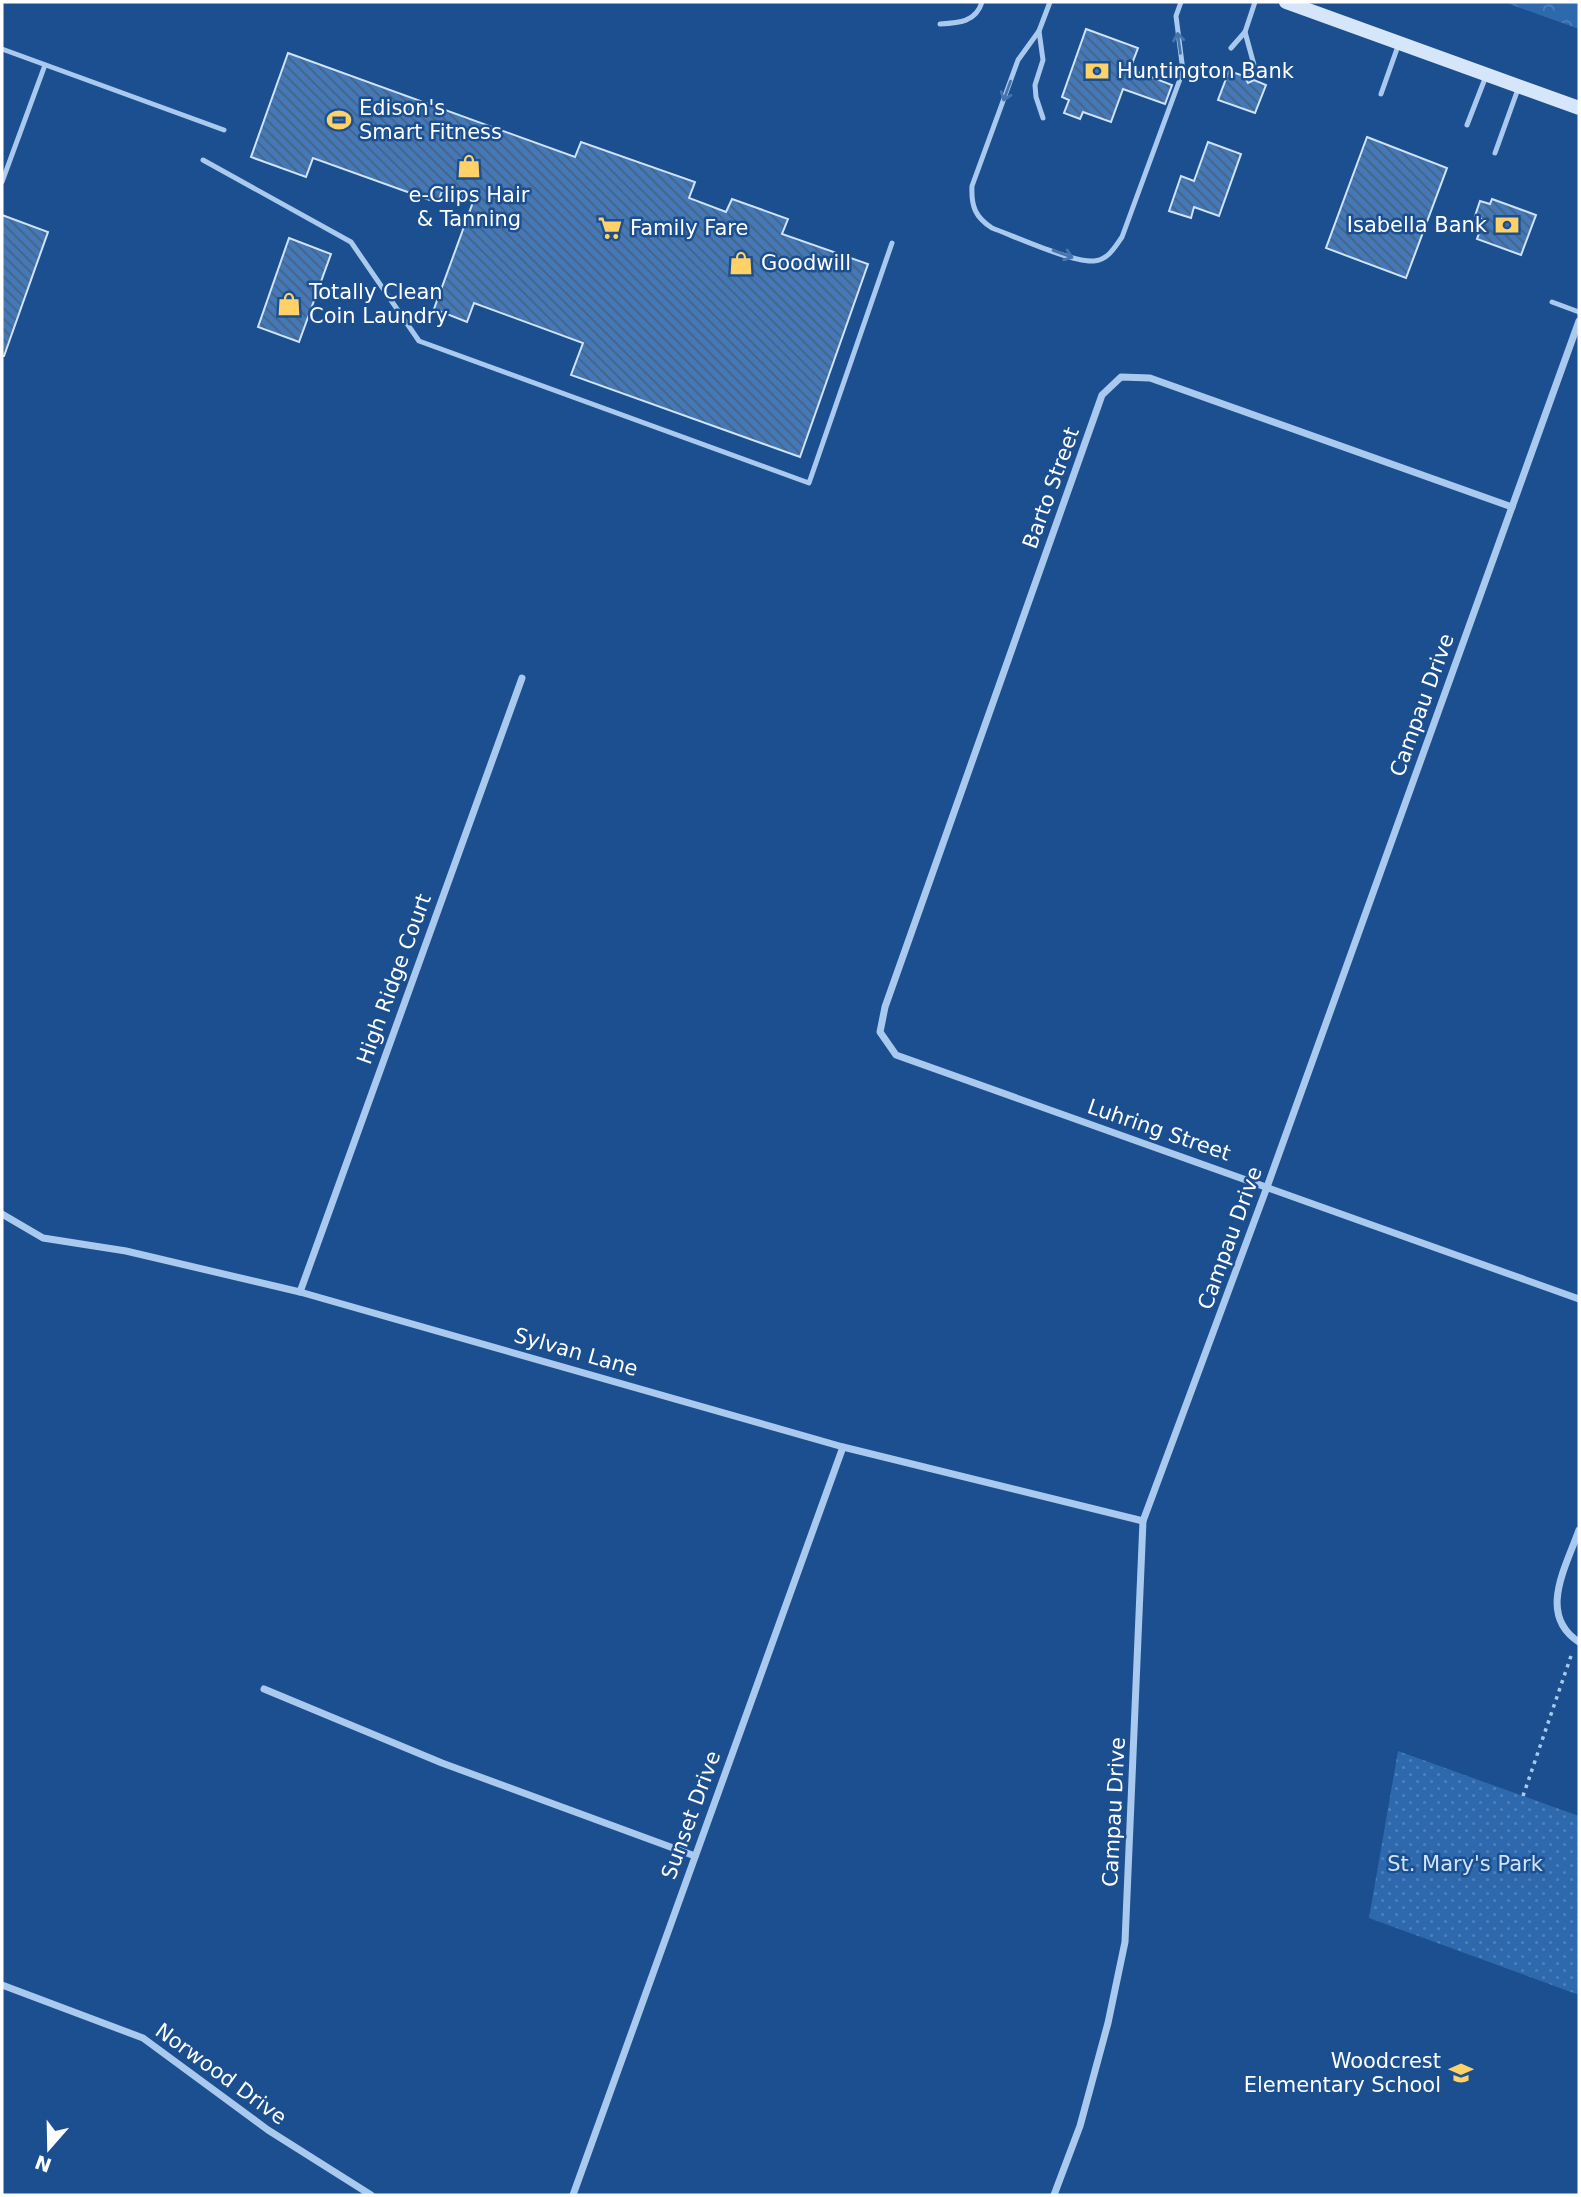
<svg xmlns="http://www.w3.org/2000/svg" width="1581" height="2197" viewBox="0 0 1581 2197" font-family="'DejaVu Sans',sans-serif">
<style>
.forest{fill:url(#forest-crowns)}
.park{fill:url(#park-dots)}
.building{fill:url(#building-back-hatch);stroke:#cfe3fa;stroke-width:2}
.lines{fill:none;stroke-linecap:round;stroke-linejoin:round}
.path{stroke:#a9c9ee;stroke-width:3.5;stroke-dasharray:3.5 5;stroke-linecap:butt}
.lane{stroke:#a9c9ee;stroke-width:5}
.street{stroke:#a9c9ee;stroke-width:7}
.secondary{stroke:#d6e6fa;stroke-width:14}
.oneway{stroke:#4674ac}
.labels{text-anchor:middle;stroke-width:5;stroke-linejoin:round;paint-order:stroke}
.poi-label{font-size:21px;fill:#fff;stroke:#1b4f8f;text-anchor:start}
.street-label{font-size:21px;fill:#fff;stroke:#1b4f8f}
.park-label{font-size:21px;fill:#cfe3fa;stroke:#1b4f8f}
</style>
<defs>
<pattern id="forest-crowns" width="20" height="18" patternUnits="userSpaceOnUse" patternTransform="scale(1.75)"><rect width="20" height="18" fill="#2e69ad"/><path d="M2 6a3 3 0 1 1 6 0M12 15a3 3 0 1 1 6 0" fill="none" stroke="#4d80b9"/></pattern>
<pattern id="park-dots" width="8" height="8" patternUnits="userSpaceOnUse" patternTransform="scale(1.75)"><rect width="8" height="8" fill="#2e69ad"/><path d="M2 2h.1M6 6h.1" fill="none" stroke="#4d80b9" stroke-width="1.8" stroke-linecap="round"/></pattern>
<pattern id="building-back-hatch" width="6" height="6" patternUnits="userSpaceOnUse" patternTransform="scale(1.75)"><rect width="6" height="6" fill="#4478b7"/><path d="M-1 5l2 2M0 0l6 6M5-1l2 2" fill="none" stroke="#486282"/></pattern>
</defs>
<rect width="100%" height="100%" fill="#1b4f8f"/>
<path class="forest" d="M1504 2H1579V29Z"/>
<path class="park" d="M1398 1751 1579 1816V1995L1369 1918Z"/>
<g class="building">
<path d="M1086 29 1138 48 1130 69 1172 85 1165 104 1123 89 1111 122 1083 112 1080 119 1064 113 1069 100 1062 97Z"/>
<path d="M288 53 575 157 581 142 695 182 689 198 726 212 732 199 788 219 782 234 868 264 800 457 571 375 583 343 474 303 467 322 434 309 473 202 442 191 438 203 313 158 306 177 251 157Z"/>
<path d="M1229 71 1244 76 1248 83 1254 80 1266 85 1255 113 1218 100Z"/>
<path d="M1367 137 1447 168 1406 278 1326 248Z"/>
<path d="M1208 142 1241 154 1219 216 1194 207 1191 218 1169 211 1181 176 1194 181Z"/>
<path d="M1492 199 1536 215 1521 255 1477 239 1484 220 1475 216 1480 201 1490 204Z"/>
<path d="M2 215 48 232 4 356H2Z"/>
<path d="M289 238 331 254 299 342 258 327Z"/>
</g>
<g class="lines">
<path class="path" d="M1523 1796 1572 1653"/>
<g class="lane">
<path d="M1050 2 1039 31 1018 60 972 186C971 206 975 217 992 228 1014 236 1073 263 1094 261 1108 260 1115 247 1122 237L1183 71 1176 16 1181 2"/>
<path d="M940 24C959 23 976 22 982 2"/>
<path d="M1039 31 1043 60 1035 85 1036 97 1043 118"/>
<path d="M1245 32 1254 65 1249 78"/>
<path d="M1231 48 1245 32 1255 2"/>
<path d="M2 49 224 130"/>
<path d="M1381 94 1398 46"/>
<path d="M1467 125 1486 76"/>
<path d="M1495 153 1518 89"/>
<path d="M203 160 351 242 419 341 809 483 892 243"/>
<path d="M2 182 45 65"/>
<path d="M1552 302 1579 312"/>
</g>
<g class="street">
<path d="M1512 507 1150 378 1121 377 1102 395 885 1007 880 1032 896 1055 1579 1299"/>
<path d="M2 1214 43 1238 126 1251 300 1292 843 1447 1143 1521"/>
<path d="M300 1292 522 678"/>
<path d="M1579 1530C1566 1567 1537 1615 1579 1642"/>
<path d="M264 1689 442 1763 695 1856"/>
<path d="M2 1985 143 2038 268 2130 371 2195"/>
<path d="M573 2195 843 1447"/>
<path d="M1054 2195 1080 2126 1108 2023 1125 1942 1143 1521 1267 1187 1579 321"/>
</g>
<path class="secondary" d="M1286 2 1579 108"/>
</g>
<defs><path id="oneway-shaft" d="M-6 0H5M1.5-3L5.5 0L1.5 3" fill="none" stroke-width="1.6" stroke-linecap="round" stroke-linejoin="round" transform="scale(1.75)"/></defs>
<g class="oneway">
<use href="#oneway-shaft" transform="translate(1179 43) rotate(-98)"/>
<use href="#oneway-shaft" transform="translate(1007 91) rotate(110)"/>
<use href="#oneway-shaft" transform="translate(1063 254) rotate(20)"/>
</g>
<defs>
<g id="bank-bare" transform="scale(1.89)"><path d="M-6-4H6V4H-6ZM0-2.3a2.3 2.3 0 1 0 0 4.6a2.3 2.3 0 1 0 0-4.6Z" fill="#ffd166" stroke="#1b4f8f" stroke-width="2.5" paint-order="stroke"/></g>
<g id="stadium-bare" transform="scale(1.89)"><path d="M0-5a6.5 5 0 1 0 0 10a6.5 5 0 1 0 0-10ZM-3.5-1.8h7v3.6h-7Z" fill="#ffd166" stroke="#1b4f8f" stroke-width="2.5" paint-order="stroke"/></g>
<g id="shop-bare" transform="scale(1.89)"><path d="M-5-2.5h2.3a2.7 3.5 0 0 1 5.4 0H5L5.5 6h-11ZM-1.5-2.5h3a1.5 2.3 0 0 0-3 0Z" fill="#ffd166" stroke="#1b4f8f" stroke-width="2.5" paint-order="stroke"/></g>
<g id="supermarket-bare" transform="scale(1.89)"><path d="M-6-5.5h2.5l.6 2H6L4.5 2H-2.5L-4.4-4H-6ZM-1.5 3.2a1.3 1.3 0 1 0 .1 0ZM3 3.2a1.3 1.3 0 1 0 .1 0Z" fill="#ffd166" stroke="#1b4f8f" stroke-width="2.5" paint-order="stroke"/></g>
<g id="school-bare" transform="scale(1.89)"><path d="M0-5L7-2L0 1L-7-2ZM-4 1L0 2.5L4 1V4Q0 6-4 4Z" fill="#ffd166" stroke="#1b4f8f" stroke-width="2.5" paint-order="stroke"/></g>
</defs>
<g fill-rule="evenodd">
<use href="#bank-bare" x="1097" y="71"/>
<use href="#stadium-bare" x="339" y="120"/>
<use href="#shop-bare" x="469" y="166"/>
<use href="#bank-bare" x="1507" y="225"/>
<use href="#supermarket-bare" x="610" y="228"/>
<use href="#shop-bare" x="741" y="263"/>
<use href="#shop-bare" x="289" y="304"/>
<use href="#school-bare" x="1461" y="2073"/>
</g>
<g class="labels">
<g class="poi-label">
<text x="1117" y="78">Huntington Bank</text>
<text x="359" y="115">Edison's<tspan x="359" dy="24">Smart Fitness</tspan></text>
<text x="469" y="202" text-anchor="middle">e-Clips Hair<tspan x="469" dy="24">&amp; Tanning</tspan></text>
<text x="1487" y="232" text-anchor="end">Isabella Bank</text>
<text x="630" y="235">Family Fare</text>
<text x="761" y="270">Goodwill</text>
<text x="309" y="299">Totally Clean<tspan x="309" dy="24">Coin Laundry</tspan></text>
<text x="1441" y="2068" text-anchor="end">Woodcrest<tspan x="1441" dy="24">Elementary School</tspan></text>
</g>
<g class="street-label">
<text transform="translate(1051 488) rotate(-70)" y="7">Barto Street</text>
<text transform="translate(1422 705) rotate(-70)" y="7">Campau Drive</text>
<text transform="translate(394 979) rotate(-70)" y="7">High Ridge Court</text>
<text transform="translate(1159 1130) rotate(19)" y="7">Luhring Street</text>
<text transform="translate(1230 1238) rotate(-70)" y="7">Campau Drive</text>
<text transform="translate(576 1352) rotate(16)" y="7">Sylvan Lane</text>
<text transform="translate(1114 1812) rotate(-87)" y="7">Campau Drive</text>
<text transform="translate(691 1815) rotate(-70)" y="7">Sunset Drive</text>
<text transform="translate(221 2074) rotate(36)" y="7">Norwood Drive</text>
</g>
<g class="park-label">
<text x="1465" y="1871">St. Mary's Park</text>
</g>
</g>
<rect width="1581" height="2197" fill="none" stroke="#ffffff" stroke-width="7"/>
<g transform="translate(49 2148) rotate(200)" stroke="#1b4f8f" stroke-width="5" paint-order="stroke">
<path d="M0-5L12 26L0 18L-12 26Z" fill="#ffffff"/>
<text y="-10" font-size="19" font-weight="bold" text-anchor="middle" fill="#ffffff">N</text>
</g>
</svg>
